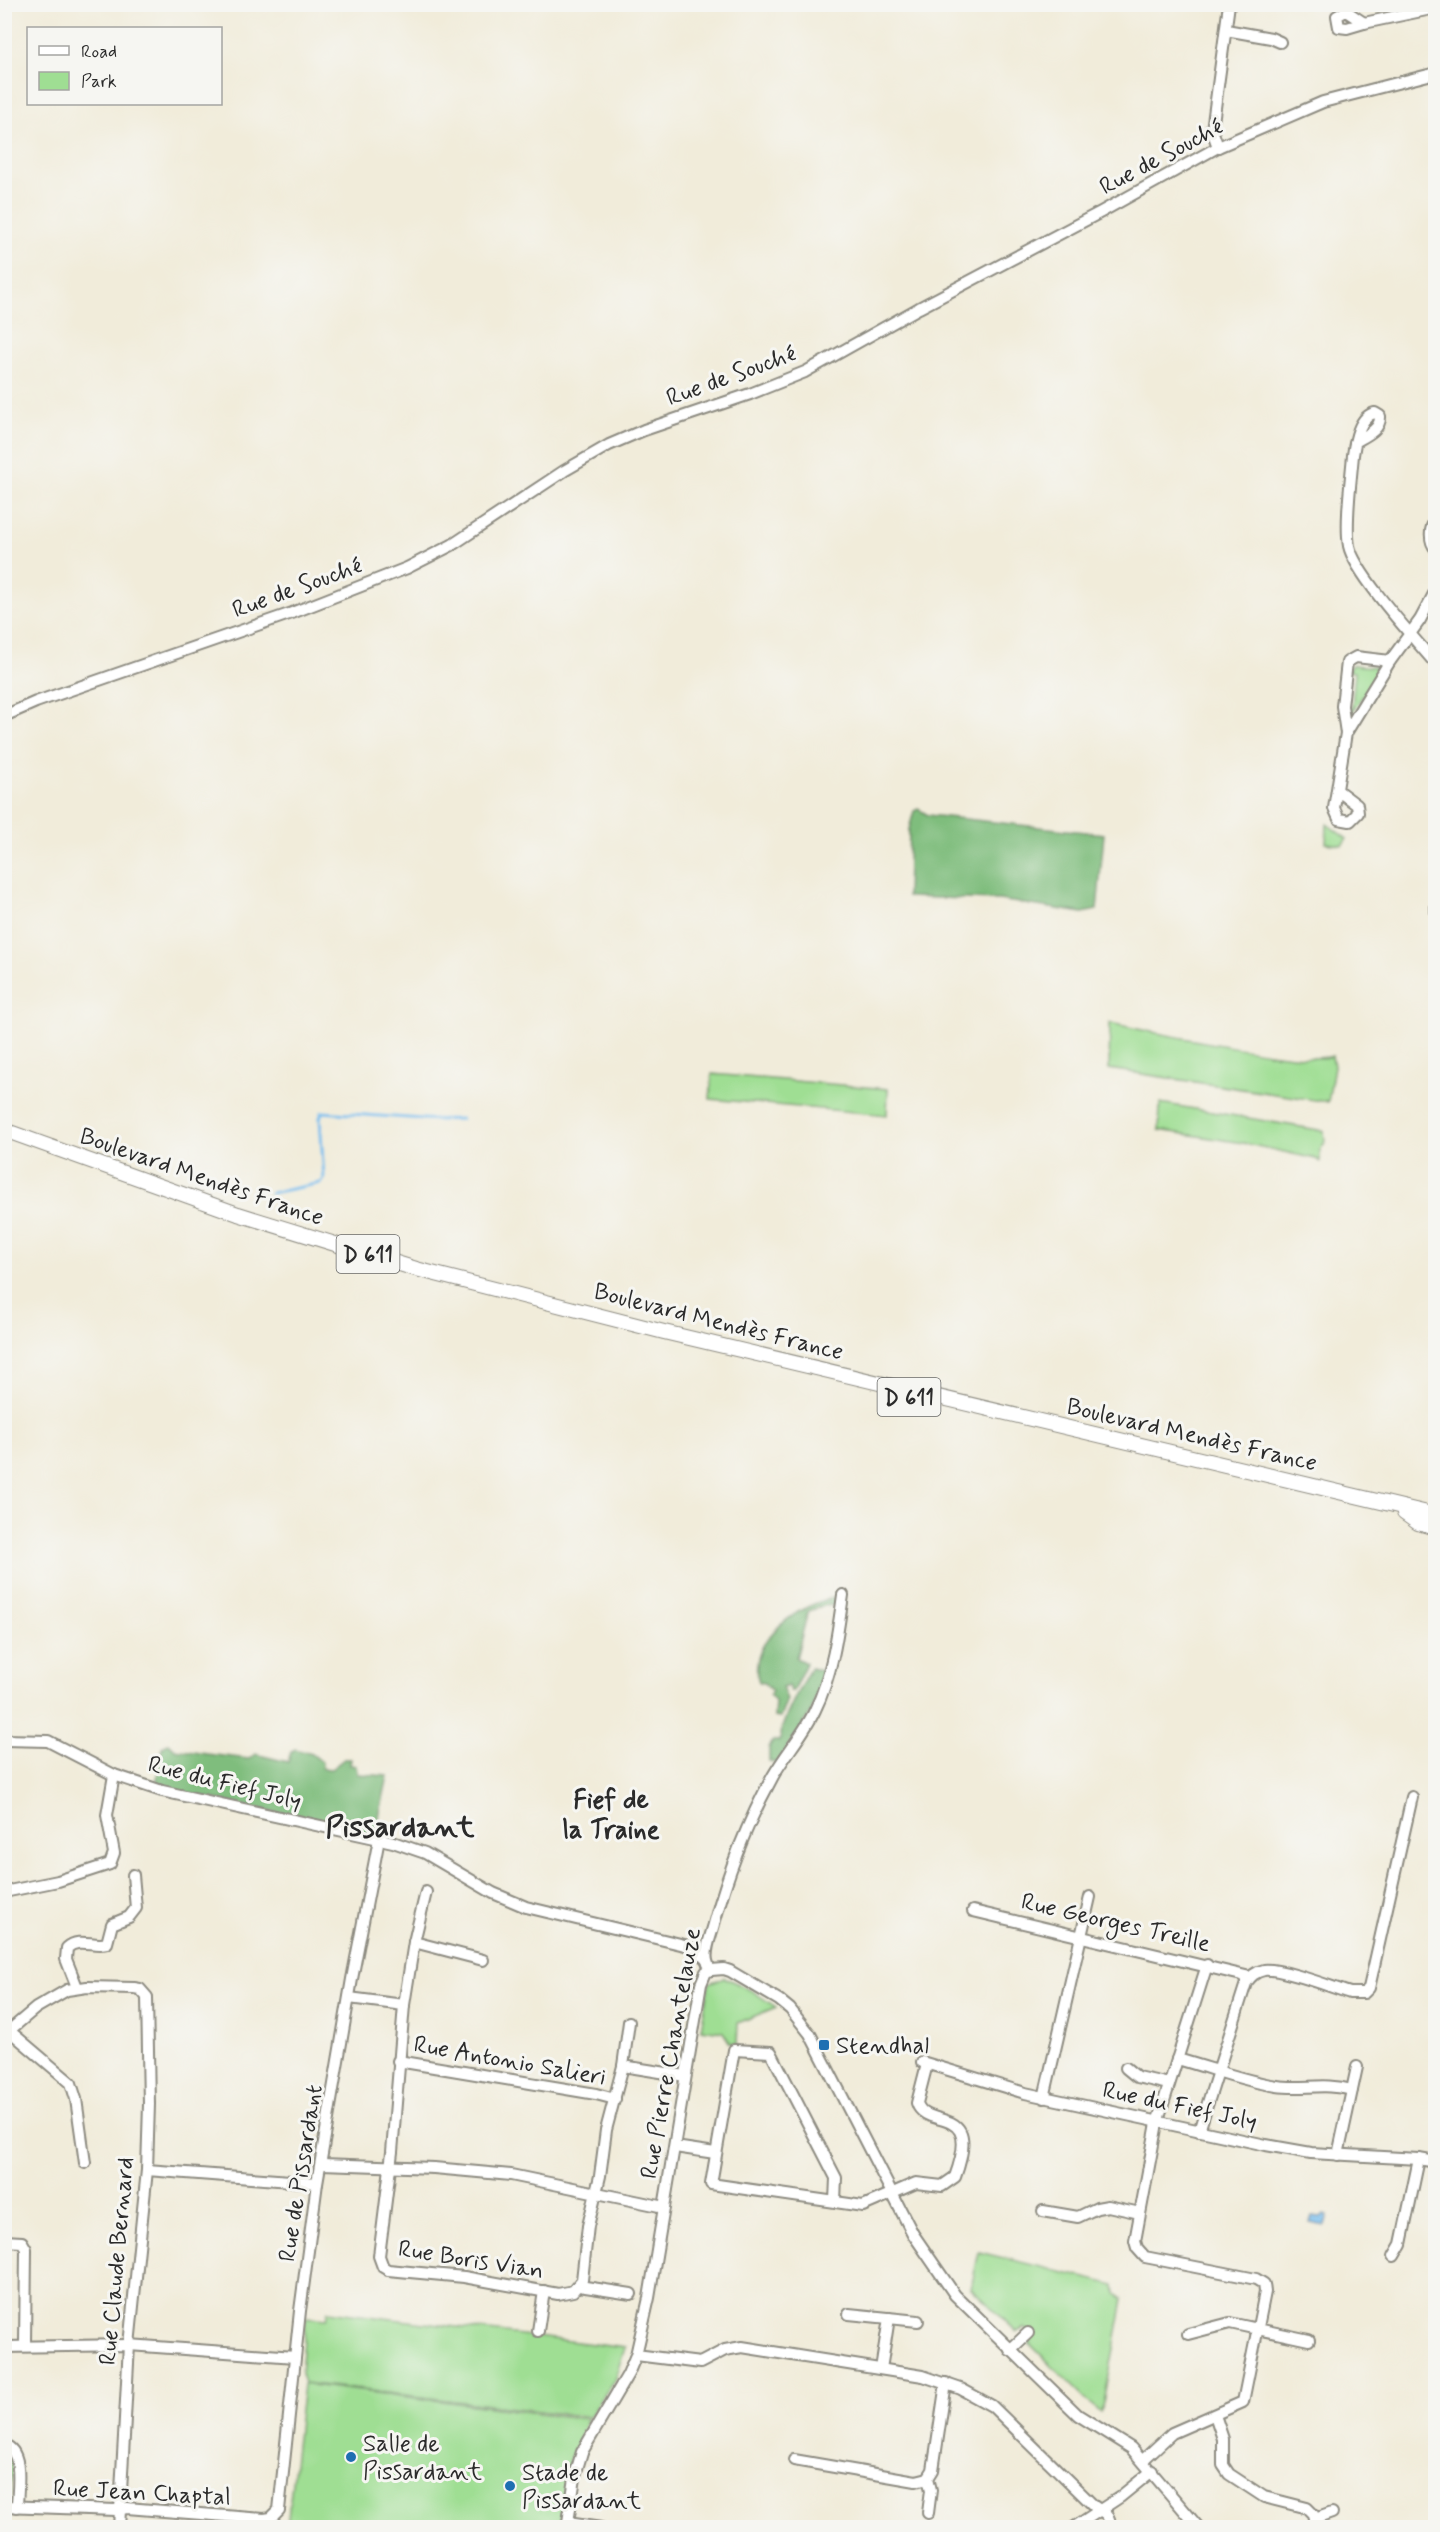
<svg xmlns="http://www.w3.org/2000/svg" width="1440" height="2532" viewBox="0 0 1440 2532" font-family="Mynerve,sans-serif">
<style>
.green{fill:#9fde93;stroke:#65845f;stroke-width:1.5}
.forest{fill:#7fbd7d;stroke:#557454;stroke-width:1.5}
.water{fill:#77bdee;stroke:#51748c;stroke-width:1.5}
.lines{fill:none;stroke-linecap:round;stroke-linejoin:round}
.stream{stroke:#77bdee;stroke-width:3}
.minor-casing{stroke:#8e8c82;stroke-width:14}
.major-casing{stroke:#8e8c82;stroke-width:16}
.minor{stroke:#fff;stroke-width:10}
.major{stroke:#fff;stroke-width:14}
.poi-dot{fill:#1f6fb2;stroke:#f6f6f2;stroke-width:2}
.labels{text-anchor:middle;stroke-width:6;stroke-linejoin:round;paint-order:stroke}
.shield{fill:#f6f6f2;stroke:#686867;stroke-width:1.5}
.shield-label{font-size:22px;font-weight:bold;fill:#2b2b2b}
.street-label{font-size:24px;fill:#2b2b2b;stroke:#f6f6f2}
.poi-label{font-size:24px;fill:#2b2b2b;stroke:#f6f6f2;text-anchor:start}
.neighbourhood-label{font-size:26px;font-weight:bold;fill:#2b2b2b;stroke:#f6f6f2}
.district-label{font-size:30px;font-weight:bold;fill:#2b2b2b;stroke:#f6f6f2}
</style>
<rect width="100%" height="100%" fill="#f6f6f2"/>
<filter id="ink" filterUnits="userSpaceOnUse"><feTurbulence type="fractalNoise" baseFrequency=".0167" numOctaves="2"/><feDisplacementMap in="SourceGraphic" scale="12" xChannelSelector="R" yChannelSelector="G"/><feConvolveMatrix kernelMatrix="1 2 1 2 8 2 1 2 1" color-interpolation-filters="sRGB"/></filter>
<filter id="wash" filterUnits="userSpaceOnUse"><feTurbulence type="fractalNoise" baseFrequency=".008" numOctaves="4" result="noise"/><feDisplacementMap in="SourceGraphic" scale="24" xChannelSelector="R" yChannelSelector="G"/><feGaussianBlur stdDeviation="1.35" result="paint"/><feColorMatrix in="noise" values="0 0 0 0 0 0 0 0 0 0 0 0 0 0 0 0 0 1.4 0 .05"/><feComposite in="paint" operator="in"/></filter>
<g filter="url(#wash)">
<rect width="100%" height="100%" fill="#f1ecda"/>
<g class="green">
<path d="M1352 665 1376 667 1378 673 1351 714 1344 708H1352L1355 672 1347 671Z"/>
<path d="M1327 824 1347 839 1342 845 1326 843Z"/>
<path d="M1110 1023C1141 1030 1314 1066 1332 1056L1334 1066 1328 1102 1109 1069Z"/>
<path d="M712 1074 888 1089 887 1115 710 1099Z"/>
<path d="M1160 1103 1324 1131 1325 1142 1320 1150V1162L1316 1159 1243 1143 1159 1130Z"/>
<path d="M724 1977 752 1991 776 2007 738 2023 737 2044 730 2043 723 2032 701 2029 709 1983Z"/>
<path d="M979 2252 1115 2285 1116 2294 1123 2299 1104 2403 1100 2413 1029 2343 1032 2335 1025 2328 1017 2332 971 2288Z"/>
<path d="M328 2311 625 2348 614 2381 589 2417 304 2383 301 2374 306 2317 326 2319Z"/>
<path d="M303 2384 588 2419 569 2460 559 2527H287Z"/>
<path d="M4 2450 12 2459 11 2495 5 2501Z"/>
</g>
<g class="forest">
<path d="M918 809 928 815 1104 834 1097 910 1083 913 999 900 907 897 909 829 914 811Z"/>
<path d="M838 1597 837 1605H826L808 1611 796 1658 806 1663 793 1691H790L788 1686 782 1688 787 1699 780 1718 774 1717 775 1700 769 1695 772 1691 764 1683 759 1682C744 1641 803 1601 838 1597Z"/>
<path d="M811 1668 823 1671 811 1713 777 1763 769 1761V1748L773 1741H779C782 1736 781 1733 782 1728 785 1717 805 1676 811 1668Z"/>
<path d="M169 1743 175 1749 207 1754 249 1759 255 1754 288 1762 291 1752 295 1749 312 1754 322 1762V1768L331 1769 344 1759H351L350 1765 356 1766 357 1774 388 1776 375 1835 156 1786 162 1748Z"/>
</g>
<path class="water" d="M1324 2214 1328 2215 1325 2226 1310 2223 1312 2216 1321 2217Z"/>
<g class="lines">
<path class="stream" d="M271 1193 321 1183 324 1179 320 1118 322 1112 437 1120 461 1119"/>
</g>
</g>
<g filter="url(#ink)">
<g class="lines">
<g class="minor-casing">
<g id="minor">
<path d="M1346 11 1364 23 1347 28 1339 27 1337 16Z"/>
<path d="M1364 23 1436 8"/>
<path d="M1226 30 1271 38 1280 42"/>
<path d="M1218 147 1212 130 1229 4"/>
<path d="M1355 442C1365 436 1381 430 1380 416L1375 413C1359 416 1355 441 1353 455 1351 479 1345 523 1349 546 1355 574 1415 639 1436 664"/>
<path d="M1436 520C1429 527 1429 542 1436 549"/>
<path d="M4 716 36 702 292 613 407 568 452 545 564 471 609 445 644 430 750 394 805 372 919 308 1101 212 1218 147 1323 102 1436 73"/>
<path d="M1346 733 1342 706 1347 662 1356 657 1390 661"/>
<path d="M1337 790 1357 805 1358 813 1350 821 1339 819 1334 808 1346 733 1390 661 1420 620 1436 590"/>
<path d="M1436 902V912"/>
<path d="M4 1740 48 1741 114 1775 162 1791 393 1842 425 1853 493 1893 526 1907 693 1947 706 1959"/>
<path d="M4 1892 58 1881 110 1864 114 1853 107 1815 114 1775"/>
<path d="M426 1892 414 1942 404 2005 392 2152 379 2256 383 2267 388 2270 464 2277 558 2294 573 2291 582 2280 588 2226 600 2176 606 2130 623 2066"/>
<path d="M973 1911 1250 1977"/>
<path d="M414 1942 483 1960"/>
<path d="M708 1964C703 1953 711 1936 714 1924 728 1872 747 1823 773 1776 786 1753 804 1734 815 1710 832 1676 838 1632 843 1595"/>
<path d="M711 1970 724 1969 730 1971 779 2000 790 2009 810 2034 913 2234 955 2295 1078 2415 1131 2448 1199 2528"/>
<path d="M77 1987 66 1959 67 1948C79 1937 94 1947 107 1943L112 1924 129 1917 136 1908 133 1875"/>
<path d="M349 1998 404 2005"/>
<path d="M629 2022 623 2066 685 2076"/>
<path d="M5 2027 71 2083 76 2099 85 2163"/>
<path d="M4 2035 36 2008 67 1990 87 1987 134 1988 140 1989 147 1997 149 2104 147 2170 129 2345 119 2528"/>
<path d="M1177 2059C1211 2068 1243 2081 1277 2086 1303 2090 1324 2082 1352 2090"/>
<path d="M398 2061 596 2094 615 2099"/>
<path d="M922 2062 1025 2093 1266 2145 1311 2153 1419 2159 1436 2162"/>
<path d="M1126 2068 1137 2077 1169 2084"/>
<path d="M1044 2098 1090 1897"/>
<path d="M1199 2131 1246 1983C1251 1976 1255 1972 1264 1970 1282 1968 1331 1987 1350 1993H1364L1369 1988 1412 1797"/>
<path d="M675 2147 715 2153"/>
<path d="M1338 2155 1357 2067"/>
<path d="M322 2164 434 2168 511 2175 664 2207"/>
<path d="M147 2170 317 2183"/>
<path d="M835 2201 836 2178 771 2052 734 2050 711 2184 863 2206 916 2183 942 2186 955 2177C983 2101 926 2132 917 2103L927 2064"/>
<path d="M1043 2211 1078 2217 1097 2208 1108 2206 1140 2213"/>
<path d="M4 2241 22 2242 26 2249 25 2345"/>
<path d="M1394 2256 1401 2244 1419 2159"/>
<path d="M579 2286 631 2294"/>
<path d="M849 2314 918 2321"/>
<path d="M538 2331 544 2291"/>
<path d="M1188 2334 1230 2323 1309 2340"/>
<path d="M4 2347 129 2345 295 2357"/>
<path d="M1010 2350 1028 2333"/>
<path d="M636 2355 700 2363 725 2350 742 2347 923 2376 961 2389 992 2406 1094 2506 1107 2515 1112 2528"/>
<path d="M881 2369 889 2318"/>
<path d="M1215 2415 1223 2439V2465L1229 2474 1264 2497 1307 2508 1313 2514 1316 2528"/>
<path d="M4 2445C25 2451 17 2490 17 2507"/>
<path d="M794 2460 916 2481 928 2478"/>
<path d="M1143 2460 1172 2433 1243 2402 1265 2292 1264 2284 1256 2279 1145 2257 1137 2248 1135 2241 1157 2123 1207 1965"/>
<path d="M4 2506 116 2510 127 2508 264 2519 271 2518 279 2510 300 2311 317 2183 352 1979 379 1839"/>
<path d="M928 2513 931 2490 928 2478 933 2470 946 2383"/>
<path d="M1315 2519 1332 2513"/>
<path d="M568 2523 601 2528"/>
<path d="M567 2528 576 2472 582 2452 628 2374 636 2355 649 2298 701 1984 706 1972 711 1970"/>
<path d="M1073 2528 1120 2497 1152 2471"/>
</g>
</g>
<g class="major-casing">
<g id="major">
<path d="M4 1130 238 1214 416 1269 664 1332 1436 1515"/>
<path d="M1404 1513 1418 1523 1436 1528"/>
</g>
</g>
<use href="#minor" class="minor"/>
<use href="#major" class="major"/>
</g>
</g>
<g class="poi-dot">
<rect x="818" y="2039" width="12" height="12" rx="3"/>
<circle cx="351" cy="2457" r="6"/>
<circle cx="510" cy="2486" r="6"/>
</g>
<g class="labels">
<g class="shield">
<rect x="336.5" y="1235" width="63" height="38" rx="4.5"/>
<rect x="877.5" y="1378" width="63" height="38" rx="4.5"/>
</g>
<g class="shield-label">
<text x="368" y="1262">D 611</text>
<text x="909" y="1405">D 611</text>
</g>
<g class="street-label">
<text transform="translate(1161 156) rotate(-28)" y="8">Rue de Souché</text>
<text transform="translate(731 375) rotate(-20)" y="8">Rue de Souché</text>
<text transform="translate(297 587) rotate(-20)" y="8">Rue de Souché</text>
<text transform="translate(202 1176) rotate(19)" y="8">Boulevard Mendès France</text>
<text transform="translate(719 1321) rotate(14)" y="8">Boulevard Mendès France</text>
<text transform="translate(1192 1434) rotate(13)" y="8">Boulevard Mendès France</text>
<text transform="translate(225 1782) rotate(14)" y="8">Rue du Fief Joly</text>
<text transform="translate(1116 1922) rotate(13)" y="8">Rue Georges Treille</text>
<text transform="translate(670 2053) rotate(-80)" y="8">Rue Pierre Chantelauze</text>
<text transform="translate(510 2060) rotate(10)" y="8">Rue Antonio Salieri</text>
<text transform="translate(1180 2105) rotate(12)" y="8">Rue du Fief Joly</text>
<text transform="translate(300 2173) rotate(-81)" y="8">Rue de Pissardant</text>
<text transform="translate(471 2259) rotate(9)" y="8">Rue Boris Vian</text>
<text transform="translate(116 2261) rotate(-85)" y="8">Rue Claude Bernard</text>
<text transform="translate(142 2492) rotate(3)" y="8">Rue Jean Chaptal</text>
</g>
<g class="poi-label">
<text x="836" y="2053">Stendhal</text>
<text x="363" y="2451">Salle de<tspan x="363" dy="28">Pissardant</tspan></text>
<text x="522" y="2480">Stade de<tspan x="522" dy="28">Pissardant</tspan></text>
</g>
<g class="neighbourhood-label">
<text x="611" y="1808">Fief de<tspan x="611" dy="30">la Traine</tspan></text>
</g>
<g class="district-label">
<text x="400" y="1836">Pissardant</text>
</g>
</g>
<rect width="1440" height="2532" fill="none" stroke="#f6f6f2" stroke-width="24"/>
<rect x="27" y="27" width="195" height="78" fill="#f6f6f2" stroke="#a5a5a2" stroke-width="1.5"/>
<rect x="39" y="46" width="30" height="9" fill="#ffffff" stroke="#a5a5a2" stroke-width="1.5"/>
<text x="81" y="57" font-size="18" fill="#2b2b2b">Road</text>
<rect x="39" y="72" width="30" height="18" fill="#9fde93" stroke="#a5a5a2" stroke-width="1.5"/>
<text x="81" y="87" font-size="18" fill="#2b2b2b">Park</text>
</svg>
